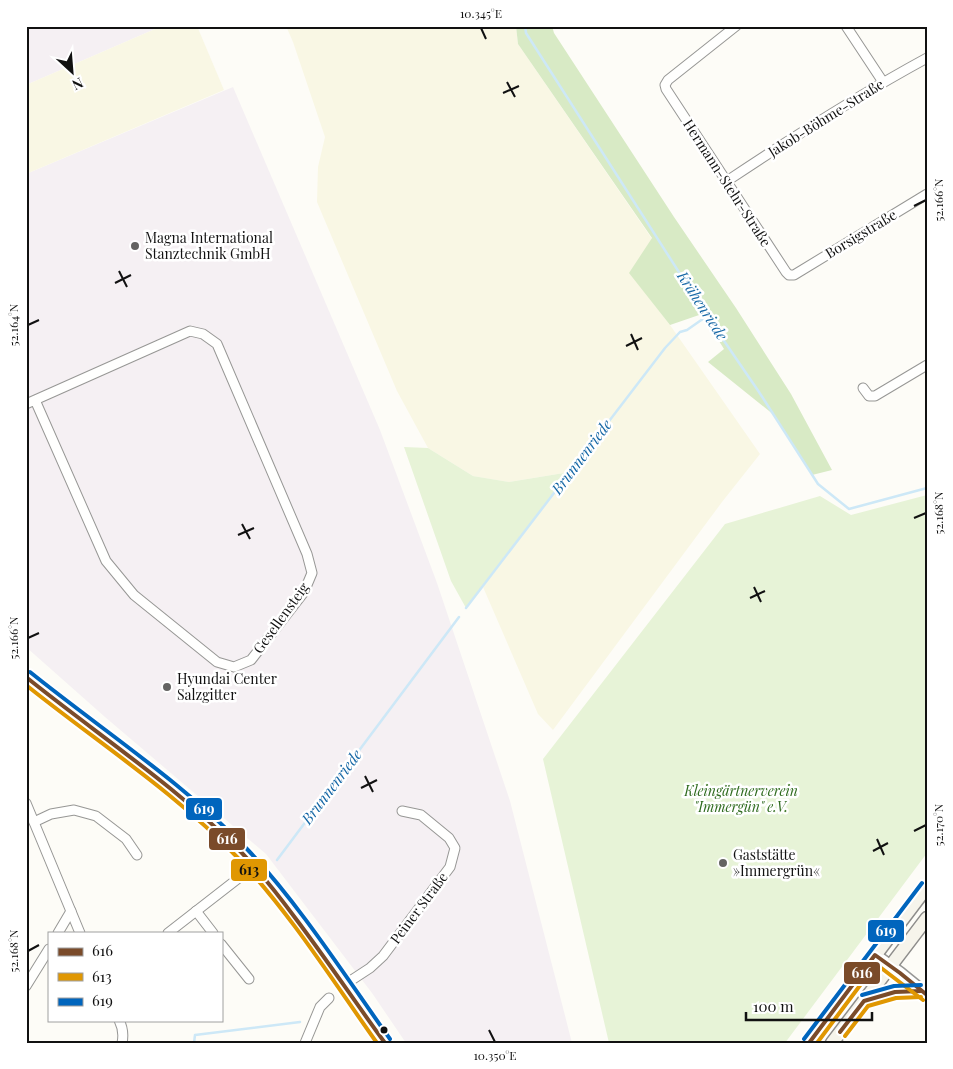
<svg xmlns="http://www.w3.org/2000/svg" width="953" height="1069" viewBox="0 0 953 1069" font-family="'Playfair Display',serif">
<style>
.industrial{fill:#f5f0f3}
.farmland{fill:#f9f7e4}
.green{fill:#e7f3d7}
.forest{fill:#d8eac5}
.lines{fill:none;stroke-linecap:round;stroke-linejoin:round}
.stream{stroke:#cde8f7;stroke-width:2.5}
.minor-casing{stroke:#979795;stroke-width:11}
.tertiary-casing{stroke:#979795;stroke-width:14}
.secondary-casing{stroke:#8e8d8b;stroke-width:15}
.minor{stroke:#fffffe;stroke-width:9}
.tertiary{stroke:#fffffe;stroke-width:11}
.secondary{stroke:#f6f4eb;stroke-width:12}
.bus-1-casing{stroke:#fff;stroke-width:8}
.bus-2-casing{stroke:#fff;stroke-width:8}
.bus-3-casing{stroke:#fff;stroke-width:8}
.bus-1{stroke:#7a4b2a;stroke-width:4}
.bus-2{stroke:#e09702;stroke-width:4}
.bus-3{stroke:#0065bd;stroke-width:4}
.ticks{fill:none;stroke:#111;stroke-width:2}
.poi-dot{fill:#646362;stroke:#fff;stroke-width:2}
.bus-dot{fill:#111;stroke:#fff;stroke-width:2}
.labels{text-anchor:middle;stroke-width:5;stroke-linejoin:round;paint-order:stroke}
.street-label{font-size:14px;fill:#111;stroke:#fff}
.poi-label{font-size:14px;fill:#111;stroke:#fff;text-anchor:start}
.park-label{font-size:14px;font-style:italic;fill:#2f6b1f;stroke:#fff}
.water-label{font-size:15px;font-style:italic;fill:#1768a6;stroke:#fff}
.line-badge{stroke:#fff;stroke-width:2}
.badge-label{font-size:14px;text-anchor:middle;font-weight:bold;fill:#fff}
.pale-badge-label{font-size:14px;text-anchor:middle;font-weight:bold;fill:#111}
.neatline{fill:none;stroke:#111;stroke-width:2}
.ticks-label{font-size:12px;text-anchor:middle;fill:#111}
</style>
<rect width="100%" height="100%" fill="#fdfcf7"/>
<g class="industrial">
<path d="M26 26H162L26 85Z"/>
<path d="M233 87 380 430 437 583 510 801 572 1043H406L372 993 266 854 105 717 26 647V174Z"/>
</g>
<g class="farmland">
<path d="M162 26H197L224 90 26 174V85Z"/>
<path d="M286 26H516L518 44 652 239 630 273 670 325 760 454 722 502 553 730 538 714 483 587 570 472 509 482 473 476 428 448 397 391 317 202 318 167 325 137 293 42Z"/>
</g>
<g class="green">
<path d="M404 447 428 448 473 476 509 482 570 472 466 608 451 581Z"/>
<path d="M927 495V853L785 1043H609L543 759 725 524 820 496 851 515Z"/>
</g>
<path class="forest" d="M516 26H552L554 33 674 217 736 308 791 394 832 470 812 475 774 415 708 362 724 349 702 314 670 325 629 273 652 238 518 44Z"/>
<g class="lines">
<g class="stream">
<path d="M525 26 526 33 707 316 759 392 818 484 849 509 927 488"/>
<path d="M466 608 665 348 680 332 687 330 707 316"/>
<path d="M277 860 459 617"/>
<path d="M194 1043 195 1035 300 1022"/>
</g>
<g class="minor-casing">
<g id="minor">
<path d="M736 26 668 80 665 85 666 89 786 272 789 275H794L927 194"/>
<path d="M846 26 883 82"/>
<path d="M727 181C793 137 857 96 927 58"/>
<path d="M863 388 869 396H875L927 365"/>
<path d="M26 404 190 331 203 334 217 344 307 554 312 573 304 592 251 660 234 667 217 662 134 595 106 561 35 400"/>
<path d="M26 803 80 933"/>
<path d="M34 822 51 814 74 810 96 816 126 839 137 855"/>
<path d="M196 911 213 933"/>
<path d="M58 933 71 911"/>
<path d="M168 933 254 866"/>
<path d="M221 944 249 979"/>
<path d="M344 985 370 968 383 956 450 867 455 848 449 838 421 815 402 811"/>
<path d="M26 986 49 949"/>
<path d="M119 1020C123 1028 124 1034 122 1043"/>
<path d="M305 1043 320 1007 329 998"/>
</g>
</g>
<g class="tertiary-casing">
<g id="tertiary">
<path d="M875 955 900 973 927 995"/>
<path d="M864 1001 895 992 921 991"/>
</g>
</g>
<g class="secondary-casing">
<g id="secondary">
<path d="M26 677C98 736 176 786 241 852 269 881 293 915 317 947 339 979 362 1011 385 1043"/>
<path d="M809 1043 927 887"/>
<path d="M832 1043 927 918"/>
</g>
</g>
<use href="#minor" class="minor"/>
<use href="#tertiary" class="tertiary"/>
<use href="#secondary" class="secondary"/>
<g class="bus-1-casing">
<g id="bus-1">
<path d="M26 677C98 735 176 786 241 852 261 873 279 896 296 919 327 960 355 1002 385 1043"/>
<path d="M840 1032 864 1001 895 992 921 991"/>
<path d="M809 1043 875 955 900 973 927 995"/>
</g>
</g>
<g class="bus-2-casing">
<g id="bus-2">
<path d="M26 685C97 742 175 792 238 858 290 913 333 981 377 1043"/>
<path d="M845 1036 868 1006 896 998 921 997"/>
<path d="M817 1043 876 964 923 1000"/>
</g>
</g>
<g class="bus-3-casing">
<g id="bus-3">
<path d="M30 672C102 730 182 782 247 849 300 905 345 976 390 1039"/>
<path d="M862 995 894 986 921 985"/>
<path d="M804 1039 922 883"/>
</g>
</g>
<use href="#bus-1" class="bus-1"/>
<use href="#bus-2" class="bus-2"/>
<use href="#bus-3" class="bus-3"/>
</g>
<path class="ticks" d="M481 28 486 39M507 82 515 97M503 93 519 86M914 206 926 200M119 271 127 287M115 283 131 275M28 325 39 320M631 334 638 350M626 346 642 338M914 518 926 513M242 524 250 539M238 535 254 528M754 587 761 602M750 598 765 591M28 638 39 633M365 776 373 792M361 788 377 780M914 831 926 825M877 839 884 855M873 851 888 843M28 951 39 945M489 1030 495 1042"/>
<g class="poi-dot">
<circle cx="135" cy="246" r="5"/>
<circle cx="167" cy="687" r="5"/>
<circle cx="723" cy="863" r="5"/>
</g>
<circle class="bus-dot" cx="384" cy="1030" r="4.5"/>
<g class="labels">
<g class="street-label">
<text transform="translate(826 118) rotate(-32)" y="5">Jakob-Böhme-Straße</text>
<text transform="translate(727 183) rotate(57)" y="5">Hermann-Stehr-Straße</text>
<text transform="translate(861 234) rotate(-31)" y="5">Borsigstraße</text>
<text transform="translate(281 618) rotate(-54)" y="5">Gesellensteig</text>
<text transform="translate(419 908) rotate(-53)" y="5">Peiner Straße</text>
</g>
<g class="poi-label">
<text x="145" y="243">Magna International<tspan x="145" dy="16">Stanztechnik GmbH</tspan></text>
<text x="177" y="684">Hyundai Center<tspan x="177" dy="16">Salzgitter</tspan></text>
<text x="733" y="860">Gaststätte<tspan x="733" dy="16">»Immergrün«</tspan></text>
</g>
<g class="park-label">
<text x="741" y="796">Kleingärtnerverein<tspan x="741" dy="16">"Immergün" e.V.</tspan></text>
</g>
<g class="water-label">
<text transform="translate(702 306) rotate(57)" y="5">Krähenriede</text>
<text transform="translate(582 457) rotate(-53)" y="5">Brunnenriede</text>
<text transform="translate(332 787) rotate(-53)" y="5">Brunnenriede</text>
</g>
</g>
<g class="line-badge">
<rect x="185" y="797" width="38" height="24" rx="5" fill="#0065bd"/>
<rect x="208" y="827" width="38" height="24" rx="5" fill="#7a4b2a"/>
<rect x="230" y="858" width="38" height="24" rx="5" fill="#e09702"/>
<rect x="867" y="919" width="38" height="24" rx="5" fill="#0065bd"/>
<rect x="843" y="961" width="38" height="24" rx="5" fill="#7a4b2a"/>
</g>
<g class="badge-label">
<text x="204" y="814">619</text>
<text x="227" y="844">616</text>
<text x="886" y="936">619</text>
<text x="862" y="978">616</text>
</g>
<g class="pale-badge-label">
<text x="249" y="875">613</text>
</g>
<rect width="953" height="1069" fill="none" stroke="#ffffff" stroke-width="55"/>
<rect x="48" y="932" width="175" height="90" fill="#ffffff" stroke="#a0a0a0"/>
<rect x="58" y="948" width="25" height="8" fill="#7a4b2a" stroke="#a0a0a0"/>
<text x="92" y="956" font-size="15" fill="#111111">616</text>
<rect x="58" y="973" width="25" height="8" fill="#e09702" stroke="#a0a0a0"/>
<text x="92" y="982" font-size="15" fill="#111111">613</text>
<rect x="58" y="998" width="25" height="8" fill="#0065bd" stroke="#a0a0a0"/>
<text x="92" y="1006" font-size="15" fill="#111111">619</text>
<g transform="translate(72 72) rotate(154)" stroke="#ffffff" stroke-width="4" paint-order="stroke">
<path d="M0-4L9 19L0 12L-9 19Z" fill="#111111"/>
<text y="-8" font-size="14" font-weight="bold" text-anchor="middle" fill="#111111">N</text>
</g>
<path d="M746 1012v8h126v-8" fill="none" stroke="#111111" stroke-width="2.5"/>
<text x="753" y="1012" font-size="15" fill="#111111" stroke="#ffffff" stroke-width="4" paint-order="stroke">100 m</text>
<rect x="28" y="28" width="898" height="1014" class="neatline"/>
<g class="ticks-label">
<text x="481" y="18">10.345°E</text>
<text transform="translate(939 200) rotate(-90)" y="4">52.166°N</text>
<text transform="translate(14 325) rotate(-90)" y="4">52.164°N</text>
<text transform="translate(939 513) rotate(-90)" y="4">52.168°N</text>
<text transform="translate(14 638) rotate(-90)" y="4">52.166°N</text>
<text transform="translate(939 825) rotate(-90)" y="4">52.170°N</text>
<text transform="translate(14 951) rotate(-90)" y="4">52.168°N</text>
<text x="495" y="1060">10.350°E</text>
</g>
</svg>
